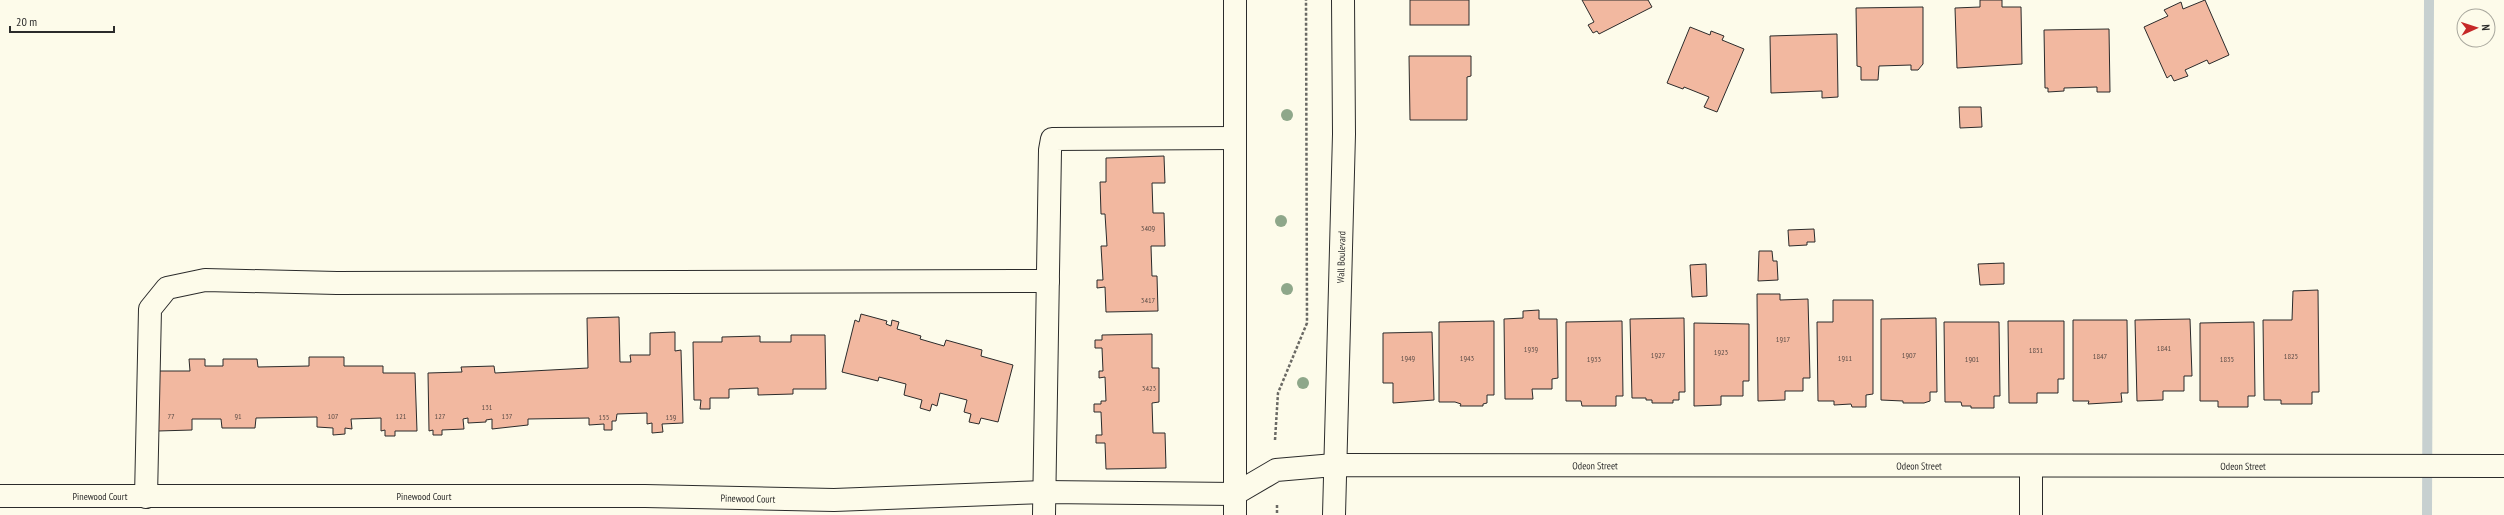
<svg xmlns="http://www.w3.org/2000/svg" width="2504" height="515" viewBox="0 0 2504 515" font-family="'PT Sans Narrow',sans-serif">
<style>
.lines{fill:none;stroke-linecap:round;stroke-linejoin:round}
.stream{stroke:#c7d0d0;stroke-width:10}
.building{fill:#f2b8a0;stroke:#2b2b2b}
.minor-casing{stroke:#2b2b2b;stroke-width:24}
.path{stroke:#6a6964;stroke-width:2.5;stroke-dasharray:3 2;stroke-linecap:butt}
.minor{stroke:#fdfbea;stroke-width:22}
.tree{fill:#8ea78a}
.labels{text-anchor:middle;stroke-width:3;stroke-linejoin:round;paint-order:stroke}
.number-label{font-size:8px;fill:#5d4e48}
.street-label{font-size:10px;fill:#2b2b2b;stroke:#fdfbea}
</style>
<rect width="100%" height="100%" fill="#fdfbea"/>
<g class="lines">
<path class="stream" d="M2427 515 2429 0"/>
</g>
<g class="building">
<rect x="1410" y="0" width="59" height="25"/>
<path d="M1582 0H1648L1652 7 1599 34 1597 31 1593 33 1588 25 1594 22Z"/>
<path d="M1980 0H2002V7H2021L2022 64 1957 68 1955 8 1980 7Z"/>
<path d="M2205 0 2229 55 2209 64 2207 60 2185 70 2188 76 2174 81 2171 75 2167 78 2144 27 2168 16 2164 10 2181 2 2183 9Z"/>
<path d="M1923 7V64L1918 70H1911V65L1879 66 1878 80H1861V67L1857 66 1856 8Z"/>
<path d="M1690 27 1710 35 1711 31 1724 36 1722 40 1744 49 1717 112 1704 107 1709 97 1684 87 1683 89 1667 83Z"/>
<path d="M2109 29 2110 92H2097V87L2064 88V91L2048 92V88H2045L2044 30Z"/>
<path d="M1837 34 1838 97 1822 98V91L1771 93 1770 36Z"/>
<path d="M1409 56H1471V76L1467 77V120H1410Z"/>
<path d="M1959 107H1981L1982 127 1960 128Z"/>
<path d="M1164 156 1165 183H1152L1153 213H1164L1165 246H1151L1152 276H1157L1158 311 1106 312 1105 287 1097 288V280H1103L1101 246H1107L1105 214H1101L1100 182H1106V158Z"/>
<path d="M1814 229 1815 242H1807V245L1789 246 1788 230Z"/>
<path d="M1759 251H1772L1773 261H1777L1778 280 1758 281Z"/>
<path d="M2004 263V284L1980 285 1978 264Z"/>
<path d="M1706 264 1707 296 1692 297 1690 265Z"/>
<path d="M2318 290 2319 392H2312V404H2281V400H2264L2263 320H2292L2293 291Z"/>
<path d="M1757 294H1780V300L1808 299 1810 378H1803V391H1785V400L1758 401Z"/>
<path d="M1833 300H1873V394L1866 395V407H1852L1851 404 1834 405V401H1818L1817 322H1833Z"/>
<path d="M1539 310V319H1557L1558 378 1552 379V389H1532L1533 399H1505L1504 319 1523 318V311Z"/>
<path d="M861 314 887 321 886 324 891 326 892 320 899 322 897 329 921 336 920 339 944 346 946 340 982 350 981 356 1013 365 998 422 981 418 979 424 969 422 971 414 964 412 967 400 940 393 937 406 932 404 930 411 920 408 922 400 904 395 906 384 879 377 878 381 842 372 855 320 859 322Z"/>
<path d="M619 317 620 362H631L630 355H650V333L675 332V351L681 350 683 423 662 424 663 432 652 433V423L647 424V413L617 414 616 421H612V430H604V424L589 425V418L528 419V425L492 429V419L486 420V422L468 423V418L463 419 464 429 442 430V435H433V430L429 431 428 373 462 372 461 367 494 366 495 373 588 368 587 318Z"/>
<path d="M1684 318 1685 392H1679V400H1673V403H1652V400H1646V398H1632L1630 319Z"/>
<path d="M1936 318 1937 392H1930V401L1924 403H1903V401L1881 400V319Z"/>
<path d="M2190 319 2192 376H2184V391H2163V400L2137 401 2135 320Z"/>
<path d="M2073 320H2127L2128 393H2121L2122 402 2088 404 2089 401H2073Z"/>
<path d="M1494 321V395H1487V403L1483 404V406H1460L1461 404 1455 402H1439V322Z"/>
<path d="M1622 321 1623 396H1616V406H1582L1581 401H1566V322Z"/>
<path d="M2008 321H2064V379H2058V393H2037V403H2009Z"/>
<path d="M1944 322H1999L2000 396H1994V408H1971V406H1962L1961 402H1945Z"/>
<path d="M2254 322 2255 396H2248V407H2218V401H2200V323Z"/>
<path d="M1694 323 1749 324V381H1743V396H1721V405L1694 406Z"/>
<path d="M1432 332 1434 400 1393 403V383H1383V333Z"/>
<path d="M1152 334V368H1159V402L1152 403 1153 433H1165L1166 468 1106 469 1105 443H1096V435H1102L1101 412H1094V404H1101V401H1106L1105 377 1099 378V371H1103L1102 348H1095V340H1102V335Z"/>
<path d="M791 335H825L826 389H793V394L758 395V388L729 389V398H710V409H700L701 400H694L693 342H722V337L760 336V342H791Z"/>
<path d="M309 357H344V366H383V373H415L417 431H395V436H385V430L381 431V418L351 419 352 429 345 428V434L333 435V428L317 427V417L256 418 255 428H222L221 419H192V430L158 431 157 371H190L189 359H205V366H223V359H257L258 367 309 366Z"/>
</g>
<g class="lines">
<g class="minor-casing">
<g id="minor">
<path d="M1235 0V515"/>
<path id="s1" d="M0 496H645L834 500 1045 492 1235 494 1276 470 1334 465 2504 466"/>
<path d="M146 497 150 309 167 288 205 280 337 283 1048 281"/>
<path d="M1044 515 1050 150 1052 139 1234 138"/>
<path id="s2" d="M1334 515 1344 134 1343 0"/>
<path d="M2031 515V467"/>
</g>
</g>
<g class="path">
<path d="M1275 440 1278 393 1307 323 1306 0"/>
<path d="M1277 505V515"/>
</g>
<use href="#minor" class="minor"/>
</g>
<g class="tree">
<circle cx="1287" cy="115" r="6"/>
<circle cx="1281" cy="221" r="6"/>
<circle cx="1287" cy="289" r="6"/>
<circle cx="1303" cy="383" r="6"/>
</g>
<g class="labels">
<g class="number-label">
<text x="1148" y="231">3409</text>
<text x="1148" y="303">3417</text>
<text x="1783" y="342">1917</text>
<text x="2164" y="351">1841</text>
<text x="1531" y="352">1939</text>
<text x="2036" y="353">1851</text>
<text x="1721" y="355">1923</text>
<text x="1658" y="358">1927</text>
<text x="1909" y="358">1907</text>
<text x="2100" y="359">1847</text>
<text x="2291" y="359">1825</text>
<text x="1408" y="361">1949</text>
<text x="1467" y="361">1943</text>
<text x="1845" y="361">1911</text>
<text x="1594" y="362">1933</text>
<text x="1972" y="362">1901</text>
<text x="2227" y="362">1835</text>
<text x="1149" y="391">3423</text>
<text x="487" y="410">131</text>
<text x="171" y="419">77</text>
<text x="238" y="419">91</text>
<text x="333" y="419">107</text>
<text x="401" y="419">121</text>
<text x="440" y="419">127</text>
<text x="507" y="419">137</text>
<text x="604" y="420">155</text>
<text x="671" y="420">159</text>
</g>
<g class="street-label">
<text dy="4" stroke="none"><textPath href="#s2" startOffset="258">Wall Boulevard</textPath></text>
<text dy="4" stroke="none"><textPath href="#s1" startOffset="1602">Odeon Street</textPath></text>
<text dy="4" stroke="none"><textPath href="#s1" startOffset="1926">Odeon Street</textPath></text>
<text dy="4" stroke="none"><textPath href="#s1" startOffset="2250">Odeon Street</textPath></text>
<text dy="4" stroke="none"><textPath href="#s1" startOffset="100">Pinewood Court</textPath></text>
<text dy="4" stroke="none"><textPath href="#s1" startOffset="424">Pinewood Court</textPath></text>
<text dy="4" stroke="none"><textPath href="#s1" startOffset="748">Pinewood Court</textPath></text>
</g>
</g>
<g transform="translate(2476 28) rotate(87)"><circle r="19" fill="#fdfbea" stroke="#a9a89e"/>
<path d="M0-3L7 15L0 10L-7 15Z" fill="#c62828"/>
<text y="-6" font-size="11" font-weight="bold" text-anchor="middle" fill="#2b2b2b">N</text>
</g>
<path d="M10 26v6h104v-6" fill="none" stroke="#2b2b2b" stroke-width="2"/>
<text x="16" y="26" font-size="12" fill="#2b2b2b" stroke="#fdfbea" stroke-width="3" paint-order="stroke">20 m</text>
</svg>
